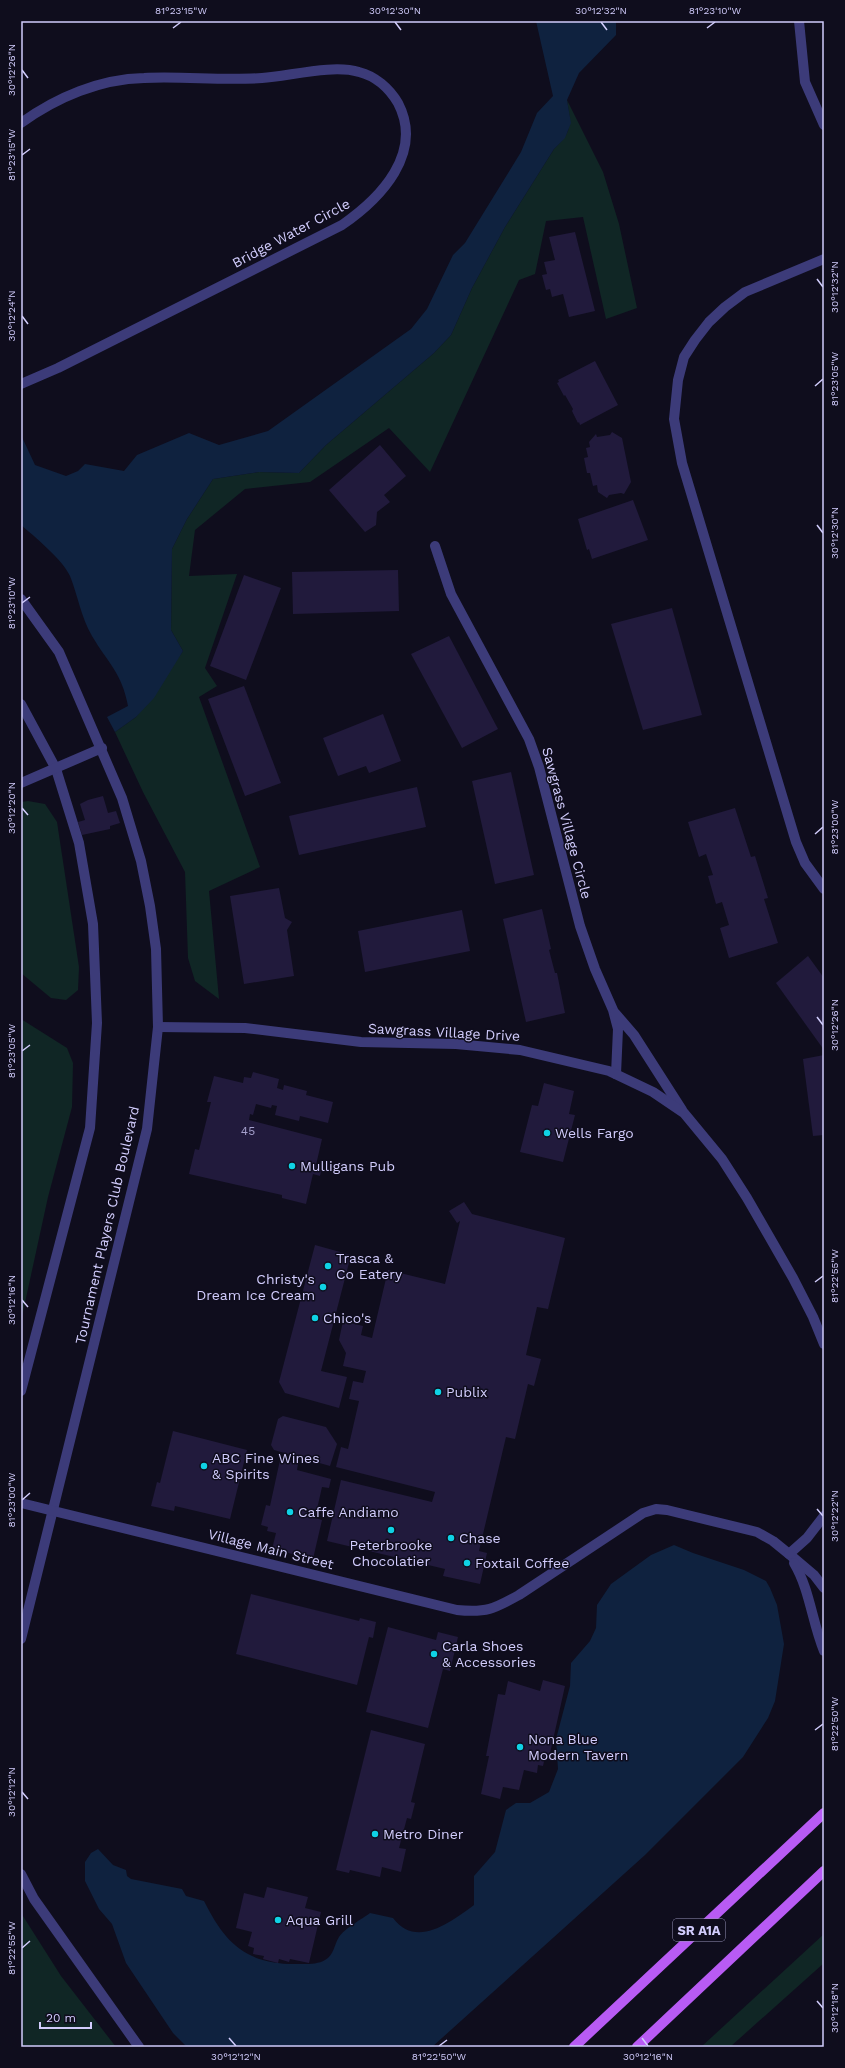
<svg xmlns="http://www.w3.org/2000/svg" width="845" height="2068" viewBox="0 0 845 2068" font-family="'Work Sans',sans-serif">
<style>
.green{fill:#102625}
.water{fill:#0f223f}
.building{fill:#211a3c}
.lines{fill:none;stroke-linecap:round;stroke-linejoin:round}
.minor{stroke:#3c3b79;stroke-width:10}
.primary{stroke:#b85bf4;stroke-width:10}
.ticks{fill:none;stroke:#d1ccfc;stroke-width:1.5}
.poi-dot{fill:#0fd2e5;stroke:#0f0d1d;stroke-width:1.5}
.labels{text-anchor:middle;stroke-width:3;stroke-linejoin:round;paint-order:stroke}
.number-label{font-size:12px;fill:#a5a0cc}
.shield{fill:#0f0d1d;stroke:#9793b9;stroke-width:1}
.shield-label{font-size:13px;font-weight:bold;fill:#d1ccfc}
.street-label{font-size:14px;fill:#d1ccfc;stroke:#0f0d1d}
.poi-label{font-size:14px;fill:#d1ccfc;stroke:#0f0d1d;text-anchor:start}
.neatline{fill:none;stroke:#d1ccfc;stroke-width:1.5}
.ticks-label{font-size:10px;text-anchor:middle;fill:#d1ccfc}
</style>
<rect width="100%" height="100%" fill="#0f0d1d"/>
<g class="green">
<path d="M567 100 603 172 619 224 637 308 606 319 583 217 546 221 535 274 519 280 430 472 389 428 310 482 245 489 195 530 189 576 237 574 205 668 217 686 199 697 260 867 209 891 219 999 195 981 188 958 185 872 143 792 115 732 136 717 183 651 171 630 172 549 187 519 213 479 259 472 299 473 326 445 434 353 451 335 472 288 505 227 554 149C573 131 571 124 567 100Z"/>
<path d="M28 801 45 804 57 822 79 967 78 990 66 1000 51 998 21 973V802Z"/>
<path d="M21 1019 67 1048 73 1063 72 1107 48 1197 21 1321Z"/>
<path d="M21 1913 61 1976 116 2047H21Z"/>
<path d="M824 1934V1963L730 2047H701Z"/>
</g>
<g class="water">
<path d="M536 21H616V35L579 73 567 100 571 123 565 138 554 149 505 227 472 288 451 335 434 353 326 445 299 473 259 472 213 479 187 519 172 549 171 630 183 651 154 698 136 717 115 732 107 717 128 706C122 673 108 663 92 636 81 617 78 596 70 576 63 560 34 536 21 525V435L35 465 66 476 78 471 85 464 124 471 137 455 189 433 219 445 268 431 411 329 427 309 453 255 465 243 521 152 537 113 553 96Z"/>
<path d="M674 1545 693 1553 744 1570 766 1581 770 1588 777 1605 784 1644 775 1701 768 1718 743 1757 645 1855 432 2047H187L173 2033 126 1963 112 1924 99 1909 85 1881V1862L91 1853 98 1849 113 1865 126 1870 127 1876 131 1879 182 1889 186 1896 204 1901C225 1943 246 1964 295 1964 304 1964 317 1965 325 1960 334 1955 334 1945 339 1937 344 1929 362 1919 370 1913L393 1918C416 1949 451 1922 474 1905V1876L495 1852 506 1810 516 1803H530L549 1792 558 1769 556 1739 570 1686 571 1663 590 1641 596 1628 597 1605 611 1584 651 1555Z"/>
</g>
<g class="building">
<path d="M575 232 595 311 569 317 563 294 552 297 550 289 546 290 542 275 547 274 544 262 555 260 549 237Z"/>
<path d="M595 361 618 405 580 425 579 422 578 423 572 411 573 409 565 395 564 396 557 383 559 382 558 380Z"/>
<path d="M612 432 622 438 631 482 624 494 621 493 609 495 607 498 598 492 597 485 593 486 590 473H587L584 458 588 457 586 448 590 447 589 442 596 434 597 437 610 435Z"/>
<path d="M380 445 406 476 384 495 390 502 377 512 376 525 365 532 329 490Z"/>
<path d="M633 500 648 540 592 559 589 549 587 550 578 519Z"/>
<path d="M398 570 399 611 293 614 292 572Z"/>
<path d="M244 575 281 588 246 680 210 666Z"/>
<path d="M672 608 702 715 643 730 611 624Z"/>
<path d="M449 636 498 729 462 748 411 654Z"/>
<path d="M244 686 281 783 245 796 208 699Z"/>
<path d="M383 714 401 761 369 773 366 766 338 776 323 738Z"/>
<path d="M511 772 534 875 495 884 472 781Z"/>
<path d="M417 787 426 827 299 855 289 816Z"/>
<path d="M103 796 108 813 116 811 120 823 110 826V829L82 835 78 822 85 820 80 804 88 800Z"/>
<path d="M735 808 751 857 755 856 768 898 764 899 778 943 729 958 720 928 729 925 722 902 716 904 708 876 713 875 706 854 699 857 688 822Z"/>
<path d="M279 888 285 918 292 922 287 930 294 976 244 984 230 896Z"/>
<path d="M542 909 551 949 549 950 555 973H557L565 1013 526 1022 503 919Z"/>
<path d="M462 910 470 951 365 972 358 931Z"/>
<path d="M808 956 824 978V1050L776 983Z"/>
<path d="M824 1055V1135L813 1136 803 1059Z"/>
<path d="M253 1072 279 1079 277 1088 283 1090 284 1085 307 1091 306 1095 333 1102 328 1123 300 1116 299 1121 275 1115 277 1106 272 1105 271 1108 256 1104 253 1115 250 1114 249 1120 322 1139 316 1165 322 1167 320 1176 313 1174 306 1204 282 1198V1195L189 1174 195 1149 199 1150 211 1102H207L214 1076 243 1083 244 1077 251 1078Z"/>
<path d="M544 1083 574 1091 569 1114 575 1115 563 1162 520 1152 532 1105 538 1106Z"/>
<path d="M464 1202 472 1214 565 1238 548 1309 537 1307 526 1355 541 1359 534 1386 528 1384 515 1439 506 1437 479 1551 487 1553 480 1584 443 1576 445 1569 327 1541 341 1480 432 1502 435 1492 336 1467 341 1447 348 1449 359 1401 349 1399 353 1381 363 1383 366 1371 343 1366 346 1353 339 1340 343 1321 363 1326 361 1335 372 1338 388 1270 445 1284 460 1221 457 1223 449 1211Z"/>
<path d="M315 1245 351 1255 321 1371 347 1377 339 1408 285 1393 279 1382Z"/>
<path d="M283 1416 326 1427 337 1444 330 1466 274 1450 271 1445 278 1419Z"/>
<path d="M173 1431 247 1450 230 1519 175 1506 174 1511 151 1506 157 1482 160 1483Z"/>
<path d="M280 1460 298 1464 297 1470 331 1479 329 1488 322 1487 315 1518 322 1520 313 1559 272 1549 276 1533 267 1531 268 1527 261 1525 266 1505 270 1506Z"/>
<path d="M251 1594 359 1621 360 1618 376 1622 373 1638 369 1637 357 1685 236 1654Z"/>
<path d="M388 1627 436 1640 438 1632 458 1637 450 1671 443 1669 428 1728 366 1712Z"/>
<path d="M543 1680 565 1686 549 1758 545 1757 543 1766 538 1765 537 1773 524 1770 519 1790 503 1787 500 1799 481 1794 489 1756H486L498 1694 505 1695 508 1681 540 1691Z"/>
<path d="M371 1730 425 1744 411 1802 415 1803 411 1819 407 1818 399 1848 406 1849 401 1872 382 1867 380 1877 350 1870 349 1873 336 1870Z"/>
<path d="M267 1887 308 1897 305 1908 321 1912 309 1963 290 1959 289 1962 279 1959 278 1963 263 1959 264 1956 253 1954 254 1948 248 1946 252 1932 236 1928 244 1893 264 1898Z"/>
</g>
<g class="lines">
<g class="minor">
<path d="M799 21 805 82 824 125"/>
<path d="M21 123C57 97 100 79 144 78 184 76 223 81 262 78 290 76 333 64 359 72 375 76 389 88 398 103 424 153 381 198 342 225L58 368 21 384"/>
<path d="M824 259 745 292 725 307 709 322 695 340 684 357 678 380 674 419 682 463 796 842 805 863 824 889"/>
<path d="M435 546 451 594 529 739 539 767 580 926 595 969 613 1010 618 1029 616 1074"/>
<path d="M21 599 59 652 122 798 141 861 150 906 156 949 158 1027 147 1129 21 1639"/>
<path d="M21 704 56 769 79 843 93 924 97 1023 90 1128 21 1391"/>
<path d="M21 783 102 748"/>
<path d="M615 1013 634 1035 682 1110"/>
<path d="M158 1027 245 1028 361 1042 456 1044 520 1050 609 1071 653 1092 684 1113 722 1159 747 1198 793 1278 813 1317 824 1344"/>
<path d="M21 1503 457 1610C486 1613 494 1609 519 1595L643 1513 656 1509 667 1510 757 1532 773 1541 789 1554 814 1575 824 1588"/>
<path d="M789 1554 807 1538 824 1516"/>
<path d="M794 1563C810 1590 812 1622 824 1651"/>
<path d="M21 1874 34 1899 139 2047"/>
</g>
<g class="primary">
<path d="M574 2047 824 1813"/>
<path d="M637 2047 824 1871"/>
</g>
</g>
<path class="ticks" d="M395 22 401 30M601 22 607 30M173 28 181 22M707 28 715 22M22 70 28 78M22 155 30 149M817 279 823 287M22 316 28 324M815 386 823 379M817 525 823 533M22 603 30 597M22 808 28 815M815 834 823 827M817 1017 823 1025M22 1051 30 1045M815 1282 823 1276M22 1300 28 1307M22 1500 30 1493M817 1509 823 1516M815 1730 823 1724M22 1792 28 1799M22 1948 30 1941M817 2001 823 2008M229 2038 236 2046M642 2038 648 2046M439 2046 447 2040"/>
<g class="poi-dot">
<circle cx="547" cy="1133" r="4"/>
<circle cx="292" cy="1166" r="4"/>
<circle cx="328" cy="1266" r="4"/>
<circle cx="323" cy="1287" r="4"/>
<circle cx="315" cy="1318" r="4"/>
<circle cx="438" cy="1392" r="4"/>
<circle cx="204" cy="1466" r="4"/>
<circle cx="290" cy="1512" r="4"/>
<circle cx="391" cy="1530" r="4"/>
<circle cx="451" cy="1538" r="4"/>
<circle cx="467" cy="1563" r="4"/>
<circle cx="434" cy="1654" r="4"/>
<circle cx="520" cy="1747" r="4"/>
<circle cx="375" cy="1834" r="4"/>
<circle cx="278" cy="1920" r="4"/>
</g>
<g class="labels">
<g class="number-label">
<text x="248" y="1135">45</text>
</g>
<rect class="shield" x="673" y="1919" width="52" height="22" rx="3"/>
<g class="shield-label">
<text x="699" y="1935">SR A1A</text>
</g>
<g class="street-label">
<text transform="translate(291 233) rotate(-28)" y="5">Bridge Water Circle</text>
<text transform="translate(567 823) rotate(75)" y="5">Sawgrass Village Circle</text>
<text transform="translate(444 1032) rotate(3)" y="5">Sawgrass Village Drive</text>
<text transform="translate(107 1225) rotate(-77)" y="5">Tournament Players Club Boulevard</text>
<text transform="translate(271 1549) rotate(14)" y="5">Village Main Street</text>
</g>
<g class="poi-label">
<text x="555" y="1138">Wells Fargo</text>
<text x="300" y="1171">Mulligans Pub</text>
<text x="336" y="1263">Trasca &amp;<tspan x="336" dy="16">Co Eatery</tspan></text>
<text x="315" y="1284" text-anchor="end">Christy's<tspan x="315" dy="16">Dream Ice Cream</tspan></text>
<text x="323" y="1323">Chico's</text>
<text x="446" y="1397">Publix</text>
<text x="212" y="1463">ABC Fine Wines<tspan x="212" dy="16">&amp; Spirits</tspan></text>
<text x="298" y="1517">Caffe Andiamo</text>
<text x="459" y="1543">Chase</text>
<text x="391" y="1550" text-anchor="middle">Peterbrooke<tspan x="391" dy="16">Chocolatier</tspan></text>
<text x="475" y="1568">Foxtail Coffee</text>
<text x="442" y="1651">Carla Shoes<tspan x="442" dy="16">&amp; Accessories</tspan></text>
<text x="528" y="1744">Nona Blue<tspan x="528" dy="16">Modern Tavern</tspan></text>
<text x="383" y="1839">Metro Diner</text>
<text x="286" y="1925">Aqua Grill</text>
</g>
</g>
<rect width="845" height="2068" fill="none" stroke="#0f0d1d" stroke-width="44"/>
<path d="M40 2022v6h51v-6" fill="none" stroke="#d1ccfc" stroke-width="2"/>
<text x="46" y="2022" font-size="12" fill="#d1ccfc" stroke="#0f0d1d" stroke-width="3" paint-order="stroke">20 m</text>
<rect x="22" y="22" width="801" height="2024" class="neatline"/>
<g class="ticks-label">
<text x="181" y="14">81°23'15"W</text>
<text x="395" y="14">30°12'30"N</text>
<text x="601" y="14">30°12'32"N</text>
<text x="715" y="14">81°23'10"W</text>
<text transform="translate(11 70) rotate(-90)" y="4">30°12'26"N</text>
<text transform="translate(11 155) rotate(-90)" y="4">81°23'15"W</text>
<text transform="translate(834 287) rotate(-90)" y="4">30°12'32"N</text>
<text transform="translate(11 316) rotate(-90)" y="4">30°12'24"N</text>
<text transform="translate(834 379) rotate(-90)" y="4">81°23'05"W</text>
<text transform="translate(834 533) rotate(-90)" y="4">30°12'30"N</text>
<text transform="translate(11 603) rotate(-90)" y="4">81°23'10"W</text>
<text transform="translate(11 808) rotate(-90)" y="4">30°12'20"N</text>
<text transform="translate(834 827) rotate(-90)" y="4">81°23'00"W</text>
<text transform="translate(834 1025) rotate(-90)" y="4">30°12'26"N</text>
<text transform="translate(11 1051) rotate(-90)" y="4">81°23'05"W</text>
<text transform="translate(834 1276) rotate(-90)" y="4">81°22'55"W</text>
<text transform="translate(11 1300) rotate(-90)" y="4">30°12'16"N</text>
<text transform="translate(11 1500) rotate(-90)" y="4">81°23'00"W</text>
<text transform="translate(834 1516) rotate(-90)" y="4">30°12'22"N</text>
<text transform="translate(834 1724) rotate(-90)" y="4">81°22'50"W</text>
<text transform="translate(11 1792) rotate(-90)" y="4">30°12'12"N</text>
<text transform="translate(11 1948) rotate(-90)" y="4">81°22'55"W</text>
<text transform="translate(834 2008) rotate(-90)" y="4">30°12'18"N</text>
<text x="236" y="2060">30°12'12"N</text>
<text x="439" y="2060">81°22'50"W</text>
<text x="648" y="2060">30°12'16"N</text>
</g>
</svg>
